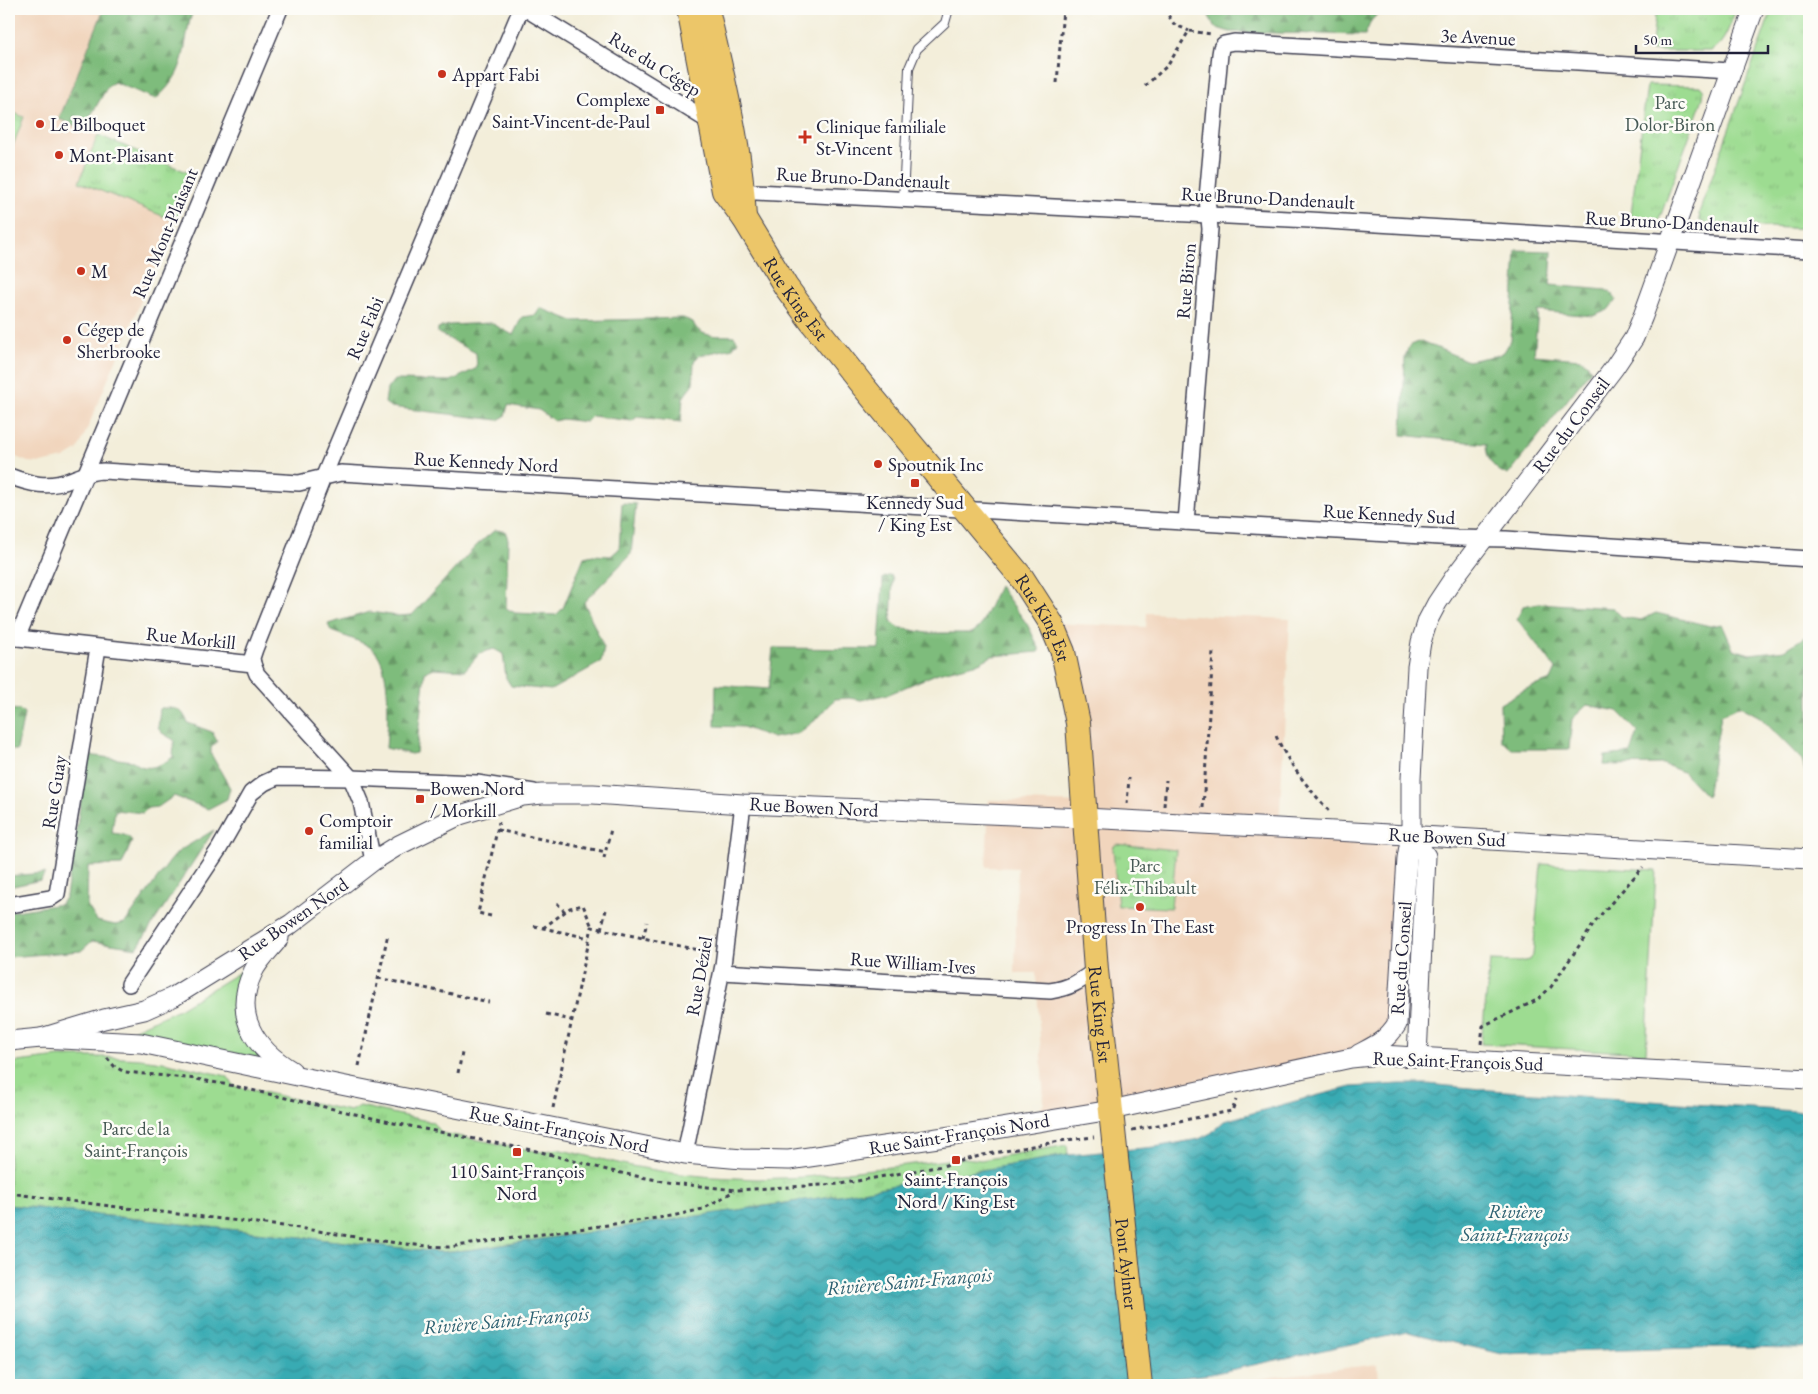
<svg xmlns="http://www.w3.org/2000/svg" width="1818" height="1394" font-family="'EB Garamond',serif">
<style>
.built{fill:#f1d5bd}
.green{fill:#9ddc91;stroke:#607f66}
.forest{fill:url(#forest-firs);stroke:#506f5b}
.park{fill:url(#park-tufts);stroke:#607f66}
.water{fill:url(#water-waves);stroke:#2e6677}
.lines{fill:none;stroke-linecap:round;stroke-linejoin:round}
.service-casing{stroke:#414153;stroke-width:10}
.minor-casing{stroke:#414153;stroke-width:18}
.tertiary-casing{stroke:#414153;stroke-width:21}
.primary-casing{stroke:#414153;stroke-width:26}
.path{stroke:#414153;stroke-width:3;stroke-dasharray:4 4;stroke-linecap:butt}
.service{stroke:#fff;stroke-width:8}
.minor{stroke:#fff;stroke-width:15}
.tertiary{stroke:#fff;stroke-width:19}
.primary{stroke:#ecc669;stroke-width:24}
.poi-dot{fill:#c8321e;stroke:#fdfcf7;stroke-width:2}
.labels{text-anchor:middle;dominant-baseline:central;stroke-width:5;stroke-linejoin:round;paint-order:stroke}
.street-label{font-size:19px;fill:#22223b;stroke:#fdfcf7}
.poi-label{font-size:19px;fill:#22223b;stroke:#fdfcf7;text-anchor:start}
.park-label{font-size:19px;fill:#475a55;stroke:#fdfcf7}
.water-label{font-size:20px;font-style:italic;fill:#2c6071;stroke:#fdfcf7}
</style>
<defs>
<pattern id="forest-firs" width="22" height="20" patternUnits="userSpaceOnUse" patternTransform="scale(1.25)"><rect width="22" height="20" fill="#7ebc7b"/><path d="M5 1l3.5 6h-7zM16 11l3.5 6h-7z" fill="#679866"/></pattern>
<pattern id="park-tufts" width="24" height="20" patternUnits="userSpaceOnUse" patternTransform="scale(1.25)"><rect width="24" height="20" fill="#9ddc91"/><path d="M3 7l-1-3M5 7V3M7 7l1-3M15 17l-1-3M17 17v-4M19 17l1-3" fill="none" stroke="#87bc7e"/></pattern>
<pattern id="water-waves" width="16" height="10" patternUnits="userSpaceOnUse" patternTransform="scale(1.25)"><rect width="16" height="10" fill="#39abb3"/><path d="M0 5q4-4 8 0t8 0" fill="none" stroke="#308b93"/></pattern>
</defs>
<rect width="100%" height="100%" fill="#fdfcf7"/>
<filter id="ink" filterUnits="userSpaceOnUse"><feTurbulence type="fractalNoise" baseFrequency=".02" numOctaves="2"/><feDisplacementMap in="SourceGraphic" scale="10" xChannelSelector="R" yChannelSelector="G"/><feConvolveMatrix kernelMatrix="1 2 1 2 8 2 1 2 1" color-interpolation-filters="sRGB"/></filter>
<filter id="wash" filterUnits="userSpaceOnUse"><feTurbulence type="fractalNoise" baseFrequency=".0096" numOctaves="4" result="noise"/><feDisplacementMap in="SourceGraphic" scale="20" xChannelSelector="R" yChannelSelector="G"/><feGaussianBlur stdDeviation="1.12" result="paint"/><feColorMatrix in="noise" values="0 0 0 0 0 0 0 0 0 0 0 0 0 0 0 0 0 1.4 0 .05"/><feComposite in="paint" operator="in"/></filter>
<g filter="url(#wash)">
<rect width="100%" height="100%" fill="#f3eeda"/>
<g class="built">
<path d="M9 9H104L59 119 194 175 82 441 77 450 64 458 41 463 28 462 9 454Z"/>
<path d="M1147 613 1290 619 1279 828 1411 834 1399 1056 1033 1122 1044 1103 1036 973H1015L1017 868 986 867 989 800 1084 803 1051 623 1146 627Z"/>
<path d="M1378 1364 1379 1385H1207Z"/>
</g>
<g class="green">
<path d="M1541 864 1656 870 1646 1053 1481 1044 1490 961 1520 962 1530 960 1533 955Z"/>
<path d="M243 970C229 1013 236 1025 262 1059L136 1032 133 1030 179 1009Z"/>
</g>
<g class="forest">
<path d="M104 9H194C186 26 187 45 181 63 177 77 167 89 156 99L114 82 108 86 83 129 59 119Z"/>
<path d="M1206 9H1382L1371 21 1365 35 1230 32 1214 27Z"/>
<path d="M1516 250 1552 251 1550 285 1606 290 1613 294 1616 300 1608 310 1593 316 1538 311 1534 355 1580 359 1587 363 1591 370 1508 475C1494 470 1486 459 1486 444L1402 435 1405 357 1409 346 1421 341 1468 361 1498 355 1504 352 1511 340Z"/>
<path d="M540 308 573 321 683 318 693 322C699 339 718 335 734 336L738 341 733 348 700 355 694 361 693 383 683 398 681 422 637 417 632 421 592 416 586 422 562 419 554 421 539 410 508 405 505 416 498 420 391 407 385 403 387 389 394 380 451 381 477 368 476 353 438 333V328L450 325 491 323 513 335 522 317 536 315Z"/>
<path d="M622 503 636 504 631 554 584 602 604 648 601 662 551 690 511 686 506 678 503 654 494 649 480 653 465 670 434 668 425 672 416 753 411 754 386 748C388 725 392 667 374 650 365 642 343 636 331 631L328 624 370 612 397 616 412 615 477 545 495 530 505 531 508 539 506 608 515 613 556 615 563 608 584 557 593 555 611 556 619 549Z"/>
<path d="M891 575 893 580 891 621 897 627 927 633H972L980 627 999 586 1027 624 1039 648V652L992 656 979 663 938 673 889 694 861 700 849 698 835 699 818 718 799 733 773 738 743 727 715 726 716 685 769 689 773 648 879 649 883 578Z"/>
<path d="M1539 603 1613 608 1622 617 1641 620 1656 613 1710 626 1722 624 1733 649 1750 654 1785 650 1809 634V775H1806L1802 760 1760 717 1740 706 1721 715 1707 797 1683 772 1663 764 1604 765 1605 756 1631 753 1638 732 1617 711 1587 705 1572 719 1569 749H1512L1501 740 1500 704 1526 689 1551 680 1556 669 1517 619 1523 606Z"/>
<path d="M160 708C177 708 181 707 188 723L212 732 217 741 211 748V754L230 788 227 799 208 809 174 796 158 807 148 808 143 813 115 810 112 833C119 834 128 834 132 841L122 865 88 866 87 905 97 921 115 925 125 923 170 861 179 851 214 830 137 948 92 941 81 951 9 957V912L61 904 66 896 88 755 133 761C146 773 160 766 173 757L174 740 162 733 158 728Z"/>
<path d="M9 709 20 710 24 714 17 750H9Z"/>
<path d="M45 873 41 880 9 887V876Z"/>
</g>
<g class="park">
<path d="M1656 9H1736C1730 24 1726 43 1711 51H1651Z"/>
<path d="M1772 9H1809V229L1707 224 1700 221 1699 213Z"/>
<path d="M1647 85 1700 86 1704 91 1703 98 1662 212 1658 221 1653 224 1630 222Z"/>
<path d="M9 111 24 117 9 156Z"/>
<path d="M98 135 194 175 175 221 79 182Z"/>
<path d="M1117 844 1176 850 1171 908 1118 906 1113 849 1114 846Z"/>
<path d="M59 1057H105L140 1059 163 1062 227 1076 234 1086 350 1111 360 1106 432 1122 442 1133 541 1152 557 1149 631 1166 672 1173 712 1177 757 1179 806 1177 964 1158 981 1160 1067 1145 1068 1155 839 1195 468 1250 437 1252 9 1205V1063Z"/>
</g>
<path class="water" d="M1400 1084H1428L1491 1090 1809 1112V1348L1722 1347 1502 1354 1408 1332 1211 1374 1114 1385H9V1205L437 1252 468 1250 839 1195 1068 1155 1155 1147 1199 1139 1211 1133 1224 1121 1303 1099 1351 1087Z"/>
</g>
<g filter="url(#ink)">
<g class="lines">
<g class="service-casing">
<path id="service" d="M903 200 909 68 917 49 945 23 949 9"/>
</g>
<g class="minor-casing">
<g id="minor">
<path d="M526 9 712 123"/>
<path d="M735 191 1310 220 1809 250"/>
<path d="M9 476C30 484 48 489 70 480 81 476 91 471 103 471L299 483 341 473 1457 538 1506 539 1809 559"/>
<path d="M1186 522 1210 229 1207 198 1220 54 1221 48 1224 44 1234 42 1731 71"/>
<path d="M9 637 253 664 257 674 351 778 361 802 373 861"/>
<path d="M17 638 280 9"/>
<path d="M253 664 252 658 255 649 323 478 521 9"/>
<path d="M9 905 51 898 57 894 98 648"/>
<path d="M722 972 1050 991C1070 988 1079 982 1096 970"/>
<path d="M129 984 219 849 251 793 264 783 277 777 351 778 477 783 534 792"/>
<path d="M685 1154 723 965 743 804"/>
</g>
</g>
<g class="tertiary-casing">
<g id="tertiary">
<path d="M1411 834 1426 856 1417 1057"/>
<path d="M279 938C271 949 258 960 253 972 232 1015 255 1049 292 1071"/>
<path d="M41 1038 104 1019 144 1010 173 997 291 924 373 861 399 845 460 815 523 796 542 794H593L743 804 1085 818 1372 833 1809 859"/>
<path d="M9 1041 41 1038 141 1043 326 1082 685 1154 742 1159 789 1160 965 1134 1111 1110 1351 1058 1381 1055 1809 1079"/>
<path d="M1359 1054C1376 1045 1386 1041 1397 1024L1407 858 1411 834V779L1417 667 1421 642 1428 620 1437 603 1453 579 1614 368 1634 338 1643 316 1754 9"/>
</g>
</g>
<g class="primary-casing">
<g id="primary">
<path id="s1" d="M689 9 724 191 744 218 786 287 812 322 863 386 1022 578 1051 623 1063 652 1078 723 1096 970 1140 1385"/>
<path d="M707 9C722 77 741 147 744 218"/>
</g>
</g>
<g class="path">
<path d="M1164 9 1174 24 1189 31"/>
<path d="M1057 83 1063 9"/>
<path d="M1145 86 1168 65 1189 31 1212 34"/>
<path d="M1276 736C1289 765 1309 789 1331 813"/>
<path d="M1127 804 1129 778"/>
<path d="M1164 806 1166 780"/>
<path d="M1203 808 1213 651"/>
<path d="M497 830 606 852"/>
<path d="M604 858 611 829"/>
<path d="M557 903 565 912"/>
<path d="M491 916 478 913 499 822"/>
<path d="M534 926 589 938"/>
<path d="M543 928 570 908 583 905 592 927"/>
<path d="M601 929 606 910"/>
<path d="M643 938 647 922"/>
<path d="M378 978 489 1002"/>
<path d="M546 1014 571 1020"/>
<path d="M1481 1044 1483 1026 1537 1000 1551 987 1598 918 1643 867"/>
<path d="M107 1058 115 1067 125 1072 196 1079 234 1086 394 1123 541 1152 611 1171 672 1183 736 1190 840 1184 942 1166 983 1155 1066 1140 1094 1137"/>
<path d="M359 1066 388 934"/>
<path d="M458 1073 462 1053"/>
<path d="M553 1108 592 927 708 952 707 954"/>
<path d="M1132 1130 1232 1111 1236 1100"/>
<path d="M9 1193C103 1206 197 1216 291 1227 342 1234 398 1246 449 1247L672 1216 703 1209 734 1191"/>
<path d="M1666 1385 1672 1383 1693 1385"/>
</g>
<use href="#service" class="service"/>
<use href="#minor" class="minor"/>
<use href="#tertiary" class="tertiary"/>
<use href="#primary" class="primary"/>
</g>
</g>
<g class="poi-dot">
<circle cx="442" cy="74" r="5"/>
<rect x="655" y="105" width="10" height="10" rx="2.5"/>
<circle cx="40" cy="124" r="5"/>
<path d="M802.5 129.5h5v5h5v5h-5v5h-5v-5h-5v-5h5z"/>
<circle cx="59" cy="155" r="5"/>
<circle cx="81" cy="271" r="5"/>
<circle cx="67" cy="340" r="5"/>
<circle cx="878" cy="464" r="5"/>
<rect x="910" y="478" width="10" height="10" rx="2.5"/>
<rect x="415" y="794" width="10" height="10" rx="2.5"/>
<circle cx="309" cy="831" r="5"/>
<circle cx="1140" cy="907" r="5"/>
<rect x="512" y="1147" width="10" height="10" rx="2.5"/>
<rect x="951" y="1155" width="10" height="10" rx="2.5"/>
</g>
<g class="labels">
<g class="street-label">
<text transform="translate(1478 37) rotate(3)">3e Avenue</text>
<text transform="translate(655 64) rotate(32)">Rue du Cégep</text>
<text transform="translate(863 178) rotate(3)">Rue Bruno-Dandenault</text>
<text transform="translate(1268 198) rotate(3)">Rue Bruno-Dandenault</text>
<text transform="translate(1672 222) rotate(3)">Rue Bruno-Dandenault</text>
<text transform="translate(165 233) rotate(-67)">Rue Mont-Plaisant</text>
<text transform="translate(1186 281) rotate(-85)">Rue Biron</text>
<text stroke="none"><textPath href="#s1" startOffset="315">Rue King Est</textPath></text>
<text transform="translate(365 328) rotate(-67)">Rue Fabi</text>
<text transform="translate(1571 425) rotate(-53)">Rue du Conseil</text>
<text transform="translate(486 462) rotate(3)">Rue Kennedy Nord</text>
<text transform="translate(1389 514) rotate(3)">Rue Kennedy Sud</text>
<text stroke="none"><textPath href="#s1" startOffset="720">Rue King Est</textPath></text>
<text transform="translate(191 638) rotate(6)">Rue Morkill</text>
<text transform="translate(54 792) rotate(-81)">Rue Guay</text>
<text transform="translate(814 807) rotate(3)">Rue Bowen Nord</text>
<text transform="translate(1447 837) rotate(3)">Rue Bowen Sud</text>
<text transform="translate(293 919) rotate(-35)">Rue Bowen Nord</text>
<text transform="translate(1401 958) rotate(-86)">Rue du Conseil</text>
<text transform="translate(913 963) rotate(4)">Rue William-Ives</text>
<text transform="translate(699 976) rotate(-80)">Rue Déziel</text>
<text stroke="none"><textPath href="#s1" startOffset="1124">Rue King Est</textPath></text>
<text transform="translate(1458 1061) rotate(2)">Rue Saint-François Sud</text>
<text transform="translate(559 1129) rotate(11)">Rue Saint-François Nord</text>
<text transform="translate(959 1134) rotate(-9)">Rue Saint-François Nord</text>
<text stroke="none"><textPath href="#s1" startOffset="1375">Pont Aylmer</textPath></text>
</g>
<g class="poi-label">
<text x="452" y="74">Appart Fabi</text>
<text x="650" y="99" text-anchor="end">Complexe<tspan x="650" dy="22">Saint-Vincent-de-Paul</tspan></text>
<text x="50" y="124">Le Bilboquet</text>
<text x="816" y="126">Clinique familiale<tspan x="816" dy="22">St-Vincent</tspan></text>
<text x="69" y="155">Mont-Plaisant</text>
<text x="91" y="271">M</text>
<text x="77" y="329">Cégep de<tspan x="77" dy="22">Sherbrooke</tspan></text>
<text x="888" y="464">Spoutnik Inc</text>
<text x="915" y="502" text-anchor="middle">Kennedy Sud<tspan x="915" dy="22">/ King Est</tspan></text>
<text x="430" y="788">Bowen Nord<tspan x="430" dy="22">/ Morkill</tspan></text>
<text x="319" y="820">Comptoir<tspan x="319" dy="22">familial</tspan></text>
<text x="1140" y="926" text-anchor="middle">Progress In The East</text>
<text x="517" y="1171" text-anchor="middle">110 Saint-François<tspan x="517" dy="22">Nord</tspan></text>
<text x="956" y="1179" text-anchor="middle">Saint-François<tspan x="956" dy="22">Nord / King Est</tspan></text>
</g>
<g class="park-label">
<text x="1670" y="102">Parc<tspan x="1670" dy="22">Dolor-Biron</tspan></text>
<text x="1145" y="865">Parc<tspan x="1145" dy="22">Félix-Thibault</tspan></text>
<text x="136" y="1128">Parc de la<tspan x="136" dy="22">Saint-François</tspan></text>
</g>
<g class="water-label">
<text x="1515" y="1211">Rivière<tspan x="1515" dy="23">Saint-François</tspan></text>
<text transform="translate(909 1281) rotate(-5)">Rivière Saint-François</text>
<text transform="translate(506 1320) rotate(-5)">Rivière Saint-François</text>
</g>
</g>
<rect width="1818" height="1394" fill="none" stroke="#fdfcf7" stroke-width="30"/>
<path d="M1636 45v8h132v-8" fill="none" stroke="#22223b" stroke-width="2.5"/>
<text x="1643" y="45" font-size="15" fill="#22223b" stroke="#fdfcf7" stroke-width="4" paint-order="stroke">50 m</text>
</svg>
